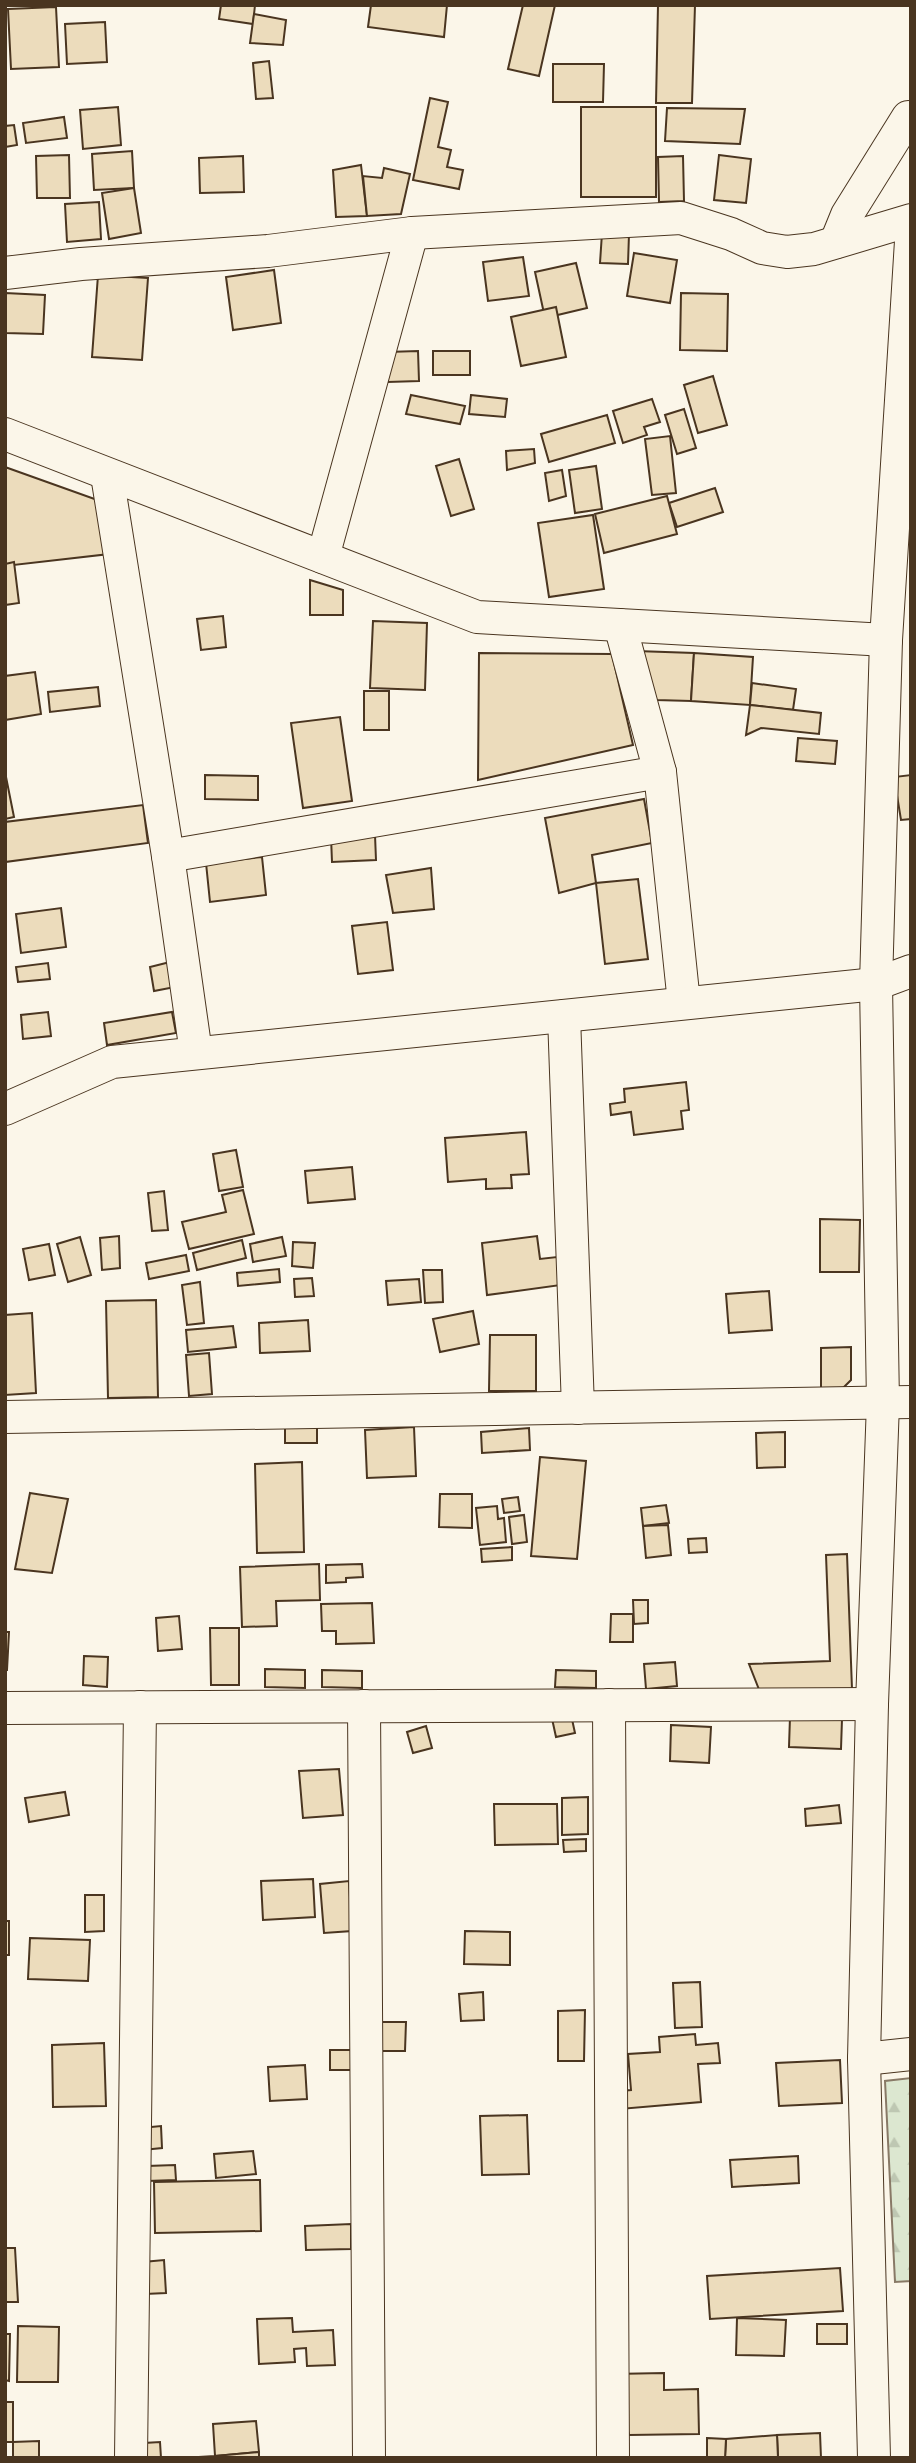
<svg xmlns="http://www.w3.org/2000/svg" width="916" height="2463" font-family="Mulish,sans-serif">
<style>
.forest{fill:url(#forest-firs);stroke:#887966;stroke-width:2}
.building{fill:#ecdcbc;stroke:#4a3520;stroke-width:2}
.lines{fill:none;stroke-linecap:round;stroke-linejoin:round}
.minor-casing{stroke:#4a3520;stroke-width:34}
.minor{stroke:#fbf6e9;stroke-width:32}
</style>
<defs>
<pattern id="forest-firs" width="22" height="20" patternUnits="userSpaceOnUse" patternTransform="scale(1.75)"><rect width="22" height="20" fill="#dce7d0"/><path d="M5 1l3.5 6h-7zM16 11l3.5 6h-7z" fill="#bec7b2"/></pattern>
</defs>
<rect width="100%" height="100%" fill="#fbf6e9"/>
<path class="forest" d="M911 2078V2281L895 2282 885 2081Z"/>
<g class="building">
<path d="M221 5H255L253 24 219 19Z"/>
<path d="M371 5H447L444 37 368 27Z"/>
<path d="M523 5H555L539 76 508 69Z"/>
<path d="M658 5H695L692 103H656Z"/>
<path d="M56 7 59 67 11 69 8 9Z"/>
<path d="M254 14 286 20 283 45 250 43Z"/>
<path d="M105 22 107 62 67 64 65 24Z"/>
<path d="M269 61 273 98 256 99 253 63Z"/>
<path d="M553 64H604L603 102H553Z"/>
<path d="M430 98 448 102 438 147 451 150 447 167 463 170 459 189 413 180Z"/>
<path d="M118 107 121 145 83 149 80 110Z"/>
<rect x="581" y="107" width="75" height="90"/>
<path d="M667 108 745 109 740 144 665 141Z"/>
<path d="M64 117 67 138 26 143 23 123Z"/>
<path d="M14 125 17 145 5 147V126Z"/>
<path d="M132 151 134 188 94 190 92 154Z"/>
<path d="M69 155 70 198H37L36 156Z"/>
<path d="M719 155 751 159 746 203 714 200Z"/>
<path d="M243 156 244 192 200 193 199 158Z"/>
<path d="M683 156 684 201 659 202 658 157Z"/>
<path d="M361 165 367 216 336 217 333 170Z"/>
<path d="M384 168 410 174 401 214 367 216 363 176 382 178Z"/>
<path d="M134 188 141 233 109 239 102 193Z"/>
<path d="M99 202 101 239 67 242 65 204Z"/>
<path d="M602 233 629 234 628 264 600 263Z"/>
<path d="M634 253 677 260 670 303 627 296Z"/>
<path d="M523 257 529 296 488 301 483 262Z"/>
<path d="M576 263 587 308 545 318 535 272Z"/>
<path d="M274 270 281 323 233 330 226 277Z"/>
<path d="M98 275 148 278 142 360 92 357Z"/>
<path d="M5 293 45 295 43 334 5 333Z"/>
<path d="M681 293 728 294 727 351 680 350Z"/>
<path d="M556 307 566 357 521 366 511 317Z"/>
<path d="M418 351 419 381 388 382 387 352Z"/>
<rect x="433" y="351" width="37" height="24"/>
<path d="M713 376 727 425 698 433 684 385Z"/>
<path d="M411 395 465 406 460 424 406 414Z"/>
<path d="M471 395 507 399 505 417 469 414Z"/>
<path d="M652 399 660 422 644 427 647 435 623 443 613 411Z"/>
<path d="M684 409 696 448 677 454 665 415Z"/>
<path d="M607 415 615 443 549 462 541 434Z"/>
<path d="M670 436 676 493 652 495 645 439Z"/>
<path d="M534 449 535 463 507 470 506 451Z"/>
<path d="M459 459 474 509 451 516 436 466Z"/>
<path d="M596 466 602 509 575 513 569 470Z"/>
<path d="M5 467 103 502 109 554 5 566Z"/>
<path d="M562 470 566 496 549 501 545 473Z"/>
<path d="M715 488 723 512 677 527 669 503Z"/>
<path d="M667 496 677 534 604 553 595 514Z"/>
<path d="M593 515 604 589 549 597 538 523Z"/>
<path d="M14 562 19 603 5 605V564Z"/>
<path d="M310 580 343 590V615H310Z"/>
<path d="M223 616 226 647 201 650 197 619Z"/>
<path d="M373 621 427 623 425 690 370 688Z"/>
<path d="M636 651 694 653 691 701 656 700Z"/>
<path d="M479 653 612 654 633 745 478 780Z"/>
<path d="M694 653 753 657 750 705 691 701Z"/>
<path d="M35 672 41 714 5 720V676Z"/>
<path d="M752 683 796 689 793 710 750 705Z"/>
<path d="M98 687 100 706 50 712 48 692Z"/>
<rect x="364" y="691" width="25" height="39"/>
<path d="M750 705 821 713 819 734 761 728 746 735Z"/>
<path d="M340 717 352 801 303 808 291 723Z"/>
<path d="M798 738 837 741 835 764 796 761Z"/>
<path d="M5 772 14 817 5 819Z"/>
<path d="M205 775 258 776V800L205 799Z"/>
<path d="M911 775V819L901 820 894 777Z"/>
<path d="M644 799 652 843 592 855 596 883 559 893 545 818Z"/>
<path d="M143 805 148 843 5 862V822Z"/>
<path d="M375 835 376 860 332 862 331 837Z"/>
<path d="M262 857 266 895 210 902 206 863Z"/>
<path d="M431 868 434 909 393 913 386 875Z"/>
<path d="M638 879 648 959 605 964 596 883Z"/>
<path d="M61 908 66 947 21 953 16 914Z"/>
<path d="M387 922 393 970 358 974 352 926Z"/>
<path d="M170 962 175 987 154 991 150 967Z"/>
<path d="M48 963 50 979 18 982 16 967Z"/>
<path d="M48 1012 51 1036 23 1039 21 1015Z"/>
<path d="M172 1012 176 1033 107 1045 104 1023Z"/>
<path d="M686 1082 689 1110 681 1111 683 1129 634 1135 631 1112 611 1115 610 1104 625 1102 624 1089Z"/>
<path d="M526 1132 529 1174 511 1175 512 1188 486 1189V1179L448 1182 445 1138Z"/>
<path d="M236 1150 243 1187 219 1191 213 1154Z"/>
<path d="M352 1167 355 1199 308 1203 305 1171Z"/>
<path d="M243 1190 254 1234 189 1249 182 1222 226 1212 222 1195Z"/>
<path d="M164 1191 168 1230 152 1231 148 1193Z"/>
<path d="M820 1219 860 1220 859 1272H820Z"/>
<path d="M119 1236 120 1268 102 1270 100 1238Z"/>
<path d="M537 1236 540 1259 557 1257 561 1285 487 1295 482 1243Z"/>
<path d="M80 1237 91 1275 68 1282 57 1244Z"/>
<path d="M282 1237 286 1256 253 1262 250 1244Z"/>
<path d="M242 1240 246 1258 197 1270 193 1253Z"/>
<path d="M293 1242 315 1243 313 1268 292 1266Z"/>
<path d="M49 1244 55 1275 29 1280 23 1249Z"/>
<path d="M186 1255 189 1271 149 1279 146 1263Z"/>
<path d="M279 1269 280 1282 238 1286 237 1273Z"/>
<path d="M423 1270H442L443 1302 425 1303Z"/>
<path d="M312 1278 314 1296 295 1297 294 1279Z"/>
<path d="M419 1279 421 1302 388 1305 386 1281Z"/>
<path d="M200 1282 204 1323 187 1325 182 1285Z"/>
<path d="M769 1291 772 1330 729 1333 726 1294Z"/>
<path d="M156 1300 158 1397 108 1398 106 1301Z"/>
<path d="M473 1311 479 1344 440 1352 433 1319Z"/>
<path d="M32 1313 36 1393 5 1395V1315Z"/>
<path d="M308 1320 310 1351 260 1353 259 1323Z"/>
<path d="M233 1326 236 1347 188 1352 186 1330Z"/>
<path d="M490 1335H536V1391H489Z"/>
<path d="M851 1347V1380L841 1390H821V1348Z"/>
<path d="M209 1353 212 1394 189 1396 186 1355Z"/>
<path d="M317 1426V1443H285V1427Z"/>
<path d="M414 1427 416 1476 367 1478 365 1430Z"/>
<path d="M529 1428 530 1450 482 1453 481 1432Z"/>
<path d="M785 1432V1467L757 1468 756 1433Z"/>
<path d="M540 1457 586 1461 577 1559 531 1556Z"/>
<path d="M302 1462 304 1552 257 1553 255 1464Z"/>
<path d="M30 1493 68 1499 52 1573 15 1569Z"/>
<path d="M440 1494H472V1528L439 1527Z"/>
<path d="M518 1497 520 1511 504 1513 502 1499Z"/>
<path d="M666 1505 669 1523 643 1526 641 1508Z"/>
<path d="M497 1506 498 1519 504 1518 506 1542 480 1545 476 1508Z"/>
<path d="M524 1515 527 1542 512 1544 509 1517Z"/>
<path d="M668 1525 671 1555 646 1558 643 1526Z"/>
<path d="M706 1538 707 1552 689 1553 688 1539Z"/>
<path d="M512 1547V1560L482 1562 481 1549Z"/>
<path d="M847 1554 852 1689 760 1692 749 1664 830 1661 826 1555Z"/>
<path d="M319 1564 320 1600 276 1601 277 1626 242 1627 240 1567Z"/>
<path d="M362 1564 363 1577 346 1578V1582L326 1583V1565Z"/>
<path d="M633 1600H648V1623L634 1624Z"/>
<path d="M372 1603 374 1643 336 1644V1631H322L321 1604Z"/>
<path d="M611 1614H633V1642H610Z"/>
<path d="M179 1616 182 1649 158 1651 156 1618Z"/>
<path d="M210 1628H239V1685H211Z"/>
<path d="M5 1632H9L7 1670H5Z"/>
<path d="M84 1656 108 1657 107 1687 83 1685Z"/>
<path d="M675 1662 677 1686 646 1689 644 1664Z"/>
<path d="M265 1669 305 1670V1688L265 1687Z"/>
<path d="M322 1670 362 1671V1688L322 1687Z"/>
<path d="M556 1670 596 1671V1688L555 1687Z"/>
<path d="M570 1710 575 1733 556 1737 551 1714Z"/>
<path d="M790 1717 842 1719 841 1749 789 1747Z"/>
<path d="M671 1725 711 1727 709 1763 670 1761Z"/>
<path d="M426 1726 432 1748 413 1753 407 1732Z"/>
<path d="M339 1769 343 1815 303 1818 299 1771Z"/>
<path d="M65 1792 69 1815 29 1822 25 1798Z"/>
<path d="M588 1797V1834L562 1835V1798Z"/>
<path d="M494 1804H557L558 1844 495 1845Z"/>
<path d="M839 1805 841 1823 806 1826 805 1809Z"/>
<path d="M586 1839V1851L564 1852 563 1840Z"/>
<path d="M313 1879 315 1917 263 1920 261 1881Z"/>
<path d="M349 1881 352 1931 324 1933 320 1884Z"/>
<path d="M85 1895H104V1931L85 1932Z"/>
<rect x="5" y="1921" width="4" height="34"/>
<path d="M465 1931 510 1932V1965L464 1964Z"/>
<path d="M30 1938 90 1940 88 1981 28 1979Z"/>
<path d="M700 1982 702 2027 675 2028 673 1983Z"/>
<path d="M483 1992 484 2020 461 2021 459 1994Z"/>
<path d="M585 2010 584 2061H558V2011Z"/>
<path d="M380 2022H406L405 2051H380Z"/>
<path d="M695 2034 696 2045 718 2043 720 2063 698 2064 701 2102 620 2109 619 2091 631 2090 628 2054 660 2052 659 2037Z"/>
<path d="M104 2043 106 2106 53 2107 52 2045Z"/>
<rect x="330" y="2050" width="29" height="20"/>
<path d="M840 2060 842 2103 779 2106 776 2063Z"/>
<path d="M305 2065 307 2099 270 2101 268 2067Z"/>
<path d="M527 2115 529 2174 482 2175 480 2116Z"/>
<path d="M161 2126 162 2148 143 2150 141 2128Z"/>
<path d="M253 2151 256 2174 216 2178 214 2154Z"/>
<path d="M798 2156 799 2183 732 2187 730 2160Z"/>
<path d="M175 2165 176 2180 147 2181V2166Z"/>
<path d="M260 2180 261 2231 155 2233 154 2182Z"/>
<path d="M351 2224V2249L306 2250 305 2226Z"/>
<path d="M5 2248H15L18 2302H5Z"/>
<path d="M164 2260 166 2293 145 2294 143 2262Z"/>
<path d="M840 2268 843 2311 710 2319 707 2276Z"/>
<path d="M292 2318 293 2332 333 2330 335 2365 307 2366 306 2348 294 2349 295 2362 259 2364 257 2319Z"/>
<path d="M737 2318 786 2320 784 2356 736 2355Z"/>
<rect x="817" y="2324" width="30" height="20"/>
<path d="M18 2326 59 2327 58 2382H17Z"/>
<path d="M5 2334H10L9 2381 5 2380Z"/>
<path d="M664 2373V2390L698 2389 699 2434 629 2435 613 2374Z"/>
<rect x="5" y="2402" width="8" height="40"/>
<path d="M256 2421 259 2452 215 2456 213 2424Z"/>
<path d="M820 2433 821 2458H778L777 2435Z"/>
<path d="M777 2435 778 2458H725L726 2439Z"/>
<path d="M707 2438 726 2439 725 2458H707Z"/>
<path d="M39 2441V2458H13V2442Z"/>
<path d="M160 2442 161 2458H145L144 2443Z"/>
<path d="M259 2452V2458H182L215 2456Z"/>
</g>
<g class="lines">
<g class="minor-casing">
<g id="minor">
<path d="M836 242 847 215 908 117"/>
<path d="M5 273 81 264 268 251 412 233 681 218 731 234 762 248 787 252 814 249 911 220"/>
<path d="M5 434 477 617 886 640"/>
<path d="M107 475 168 856 196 1053"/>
<path d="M323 557 412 233"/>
<path d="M620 625 660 772 684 1003"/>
<path d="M168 856 660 772"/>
<path d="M564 1016 578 1408"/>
<path d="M5 1109 112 1062 876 984 911 971"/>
<path d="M5 1417 911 1402"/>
<path d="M609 1705 613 2458"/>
<path d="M364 1706 369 2458"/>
<path d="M5 1708 872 1704"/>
<path d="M864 2059 911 2054"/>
<path d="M131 2458 140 1707"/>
<path d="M874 2458 864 2059 872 1704 883 1403 876 984 886 640 911 241"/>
</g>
</g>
<use href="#minor" class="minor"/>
</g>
<rect width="916" height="2463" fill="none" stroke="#4a3520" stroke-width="14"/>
</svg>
